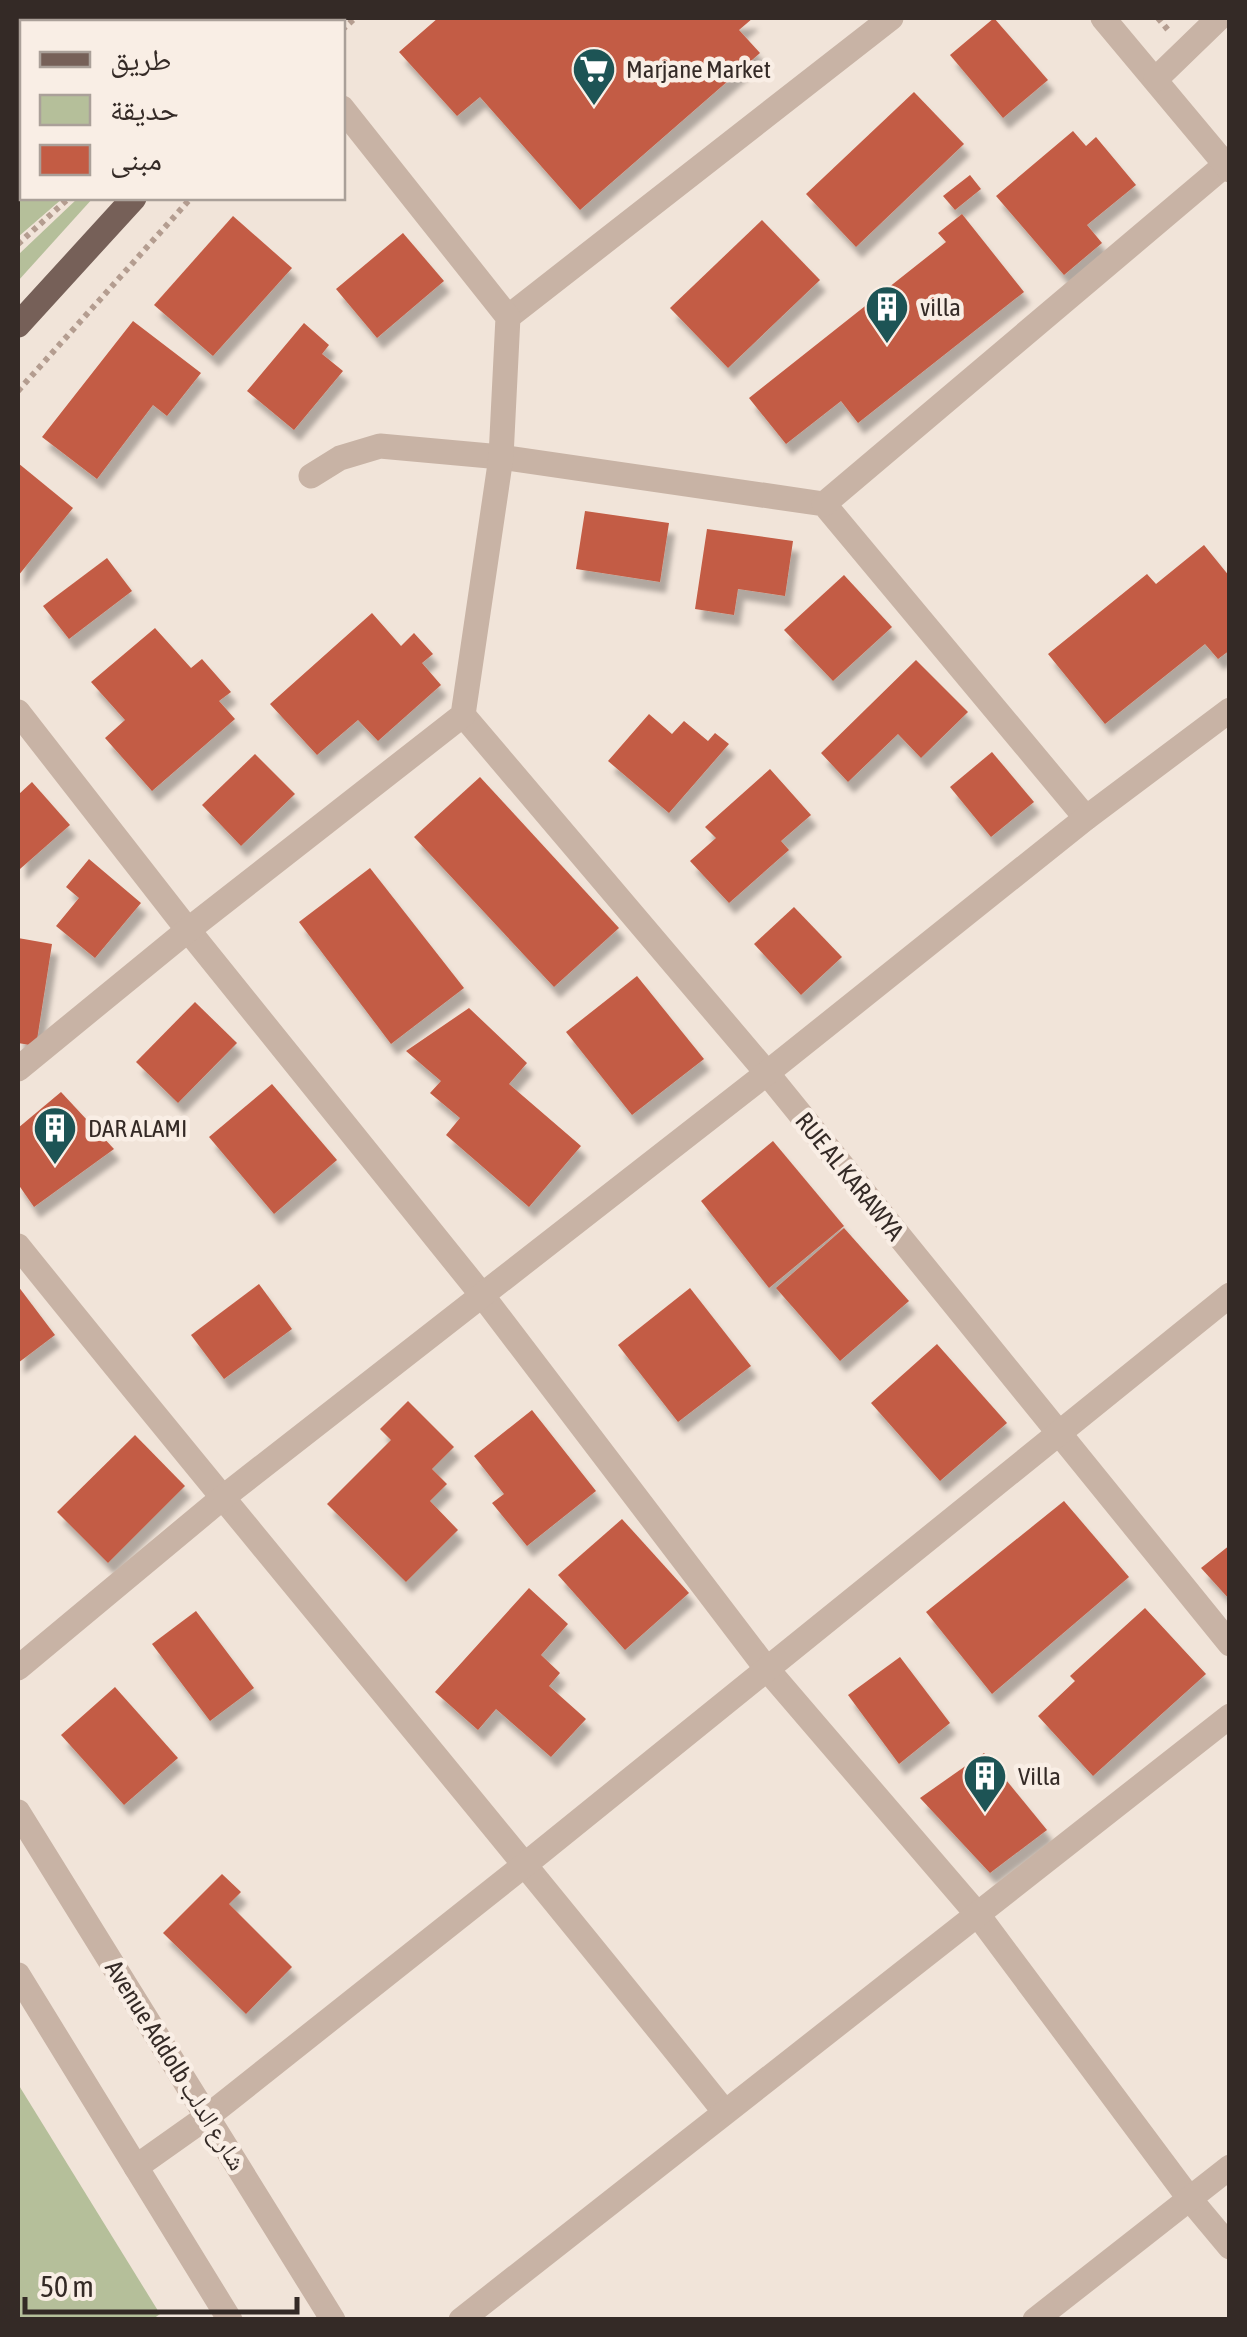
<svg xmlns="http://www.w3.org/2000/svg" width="1247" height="2337" font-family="'Asap Condensed','Noto Naskh Arabic',sans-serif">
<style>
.green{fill:#b5bf9a}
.building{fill:#c35c44;filter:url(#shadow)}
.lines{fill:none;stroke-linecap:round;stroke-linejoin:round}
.path{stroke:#b49d90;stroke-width:6;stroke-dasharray:5 5;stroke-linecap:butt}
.minor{stroke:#c8b3a5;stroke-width:25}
.tertiary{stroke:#c8b3a5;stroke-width:25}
.primary{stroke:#766058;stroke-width:25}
.labels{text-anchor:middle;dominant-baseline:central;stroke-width:9;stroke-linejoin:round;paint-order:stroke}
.poi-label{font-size:25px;fill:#342a26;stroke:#f9eee5;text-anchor:start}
.street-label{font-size:25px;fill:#342a26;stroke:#f9eee5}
</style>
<defs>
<filter id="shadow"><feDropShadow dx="6" dy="11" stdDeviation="2.5" flood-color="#0004"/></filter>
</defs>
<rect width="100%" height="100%" fill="#f1e4d9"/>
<g class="green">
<path d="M22 170V198H63L18 237V175Z"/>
<path d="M78 198H93L18 281V255Z"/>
<path d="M18 2084 160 2314 153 2319H18Z"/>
</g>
<g class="building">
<path d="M438 18H753L739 30 760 53 580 210 480 97 457 116 399 52Z"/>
<path d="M994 18 1048 80 1003 118 950 55Z"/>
<path d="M914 92 964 144 856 247 806 194Z"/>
<path d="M1073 131 1086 146 1096 137 1136 185 1087 225 1102 243 1064 275 996 196Z"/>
<path d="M970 175 981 189 955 210 943 196Z"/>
<path d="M962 214 1024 292 858 423 841 401 786 444 749 398 946 242 938 233Z"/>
<path d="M233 216 292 268 213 356 154 305Z"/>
<path d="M762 220 820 280 728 368 670 308Z"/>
<path d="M403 233 444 281 377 338 336 289Z"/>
<path d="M133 321 201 373 167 416 153 405 97 479 42 437Z"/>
<path d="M304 323 329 345 322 354 343 371 294 430 247 391Z"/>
<path d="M18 463 73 508 18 576Z"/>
<path d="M585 511 669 523 660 582 576 569Z"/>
<path d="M707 529 793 541 785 596 738 589 734 615 695 609Z"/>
<path d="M1204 545 1230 577V650L1218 659 1205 644 1105 724 1048 654 1147 574 1156 584Z"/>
<path d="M107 558 132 591 69 639 43 606Z"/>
<path d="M844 575 892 627 833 681 784 630Z"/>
<path d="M372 613 401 646 414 633 433 654 422 663 441 685 378 741 358 720 317 755 270 704Z"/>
<path d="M155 628 191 668 202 659 231 692 219 701 235 719 152 791 105 738 125 720 91 682Z"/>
<path d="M916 660 968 712 921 758 898 734 848 782 821 753Z"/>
<path d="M649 714 672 734 684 721 708 741 715 733 729 744 669 813 608 761Z"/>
<path d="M992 752 1034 802 991 837 950 787Z"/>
<path d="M255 754 295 794 241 846 202 805Z"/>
<path d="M770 769 811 815 781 841 789 850 729 903 690 861 716 838 705 827Z"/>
<path d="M480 777 619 928 554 987 414 837Z"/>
<path d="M32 782 70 825 20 869 18 795Z"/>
<path d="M89 859 141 903 95 958 56 926 79 898 66 887Z"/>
<path d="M370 868 464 988 391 1044 299 922Z"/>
<path d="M794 907 842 957 801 995 754 944Z"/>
<path d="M18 938 52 944 36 1046 18 1043Z"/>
<path d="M637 976 704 1059 632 1115 566 1032Z"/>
<path d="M195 1002 237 1043 178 1103 136 1062Z"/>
<path d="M469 1008 527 1063 509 1084 581 1146 529 1207 446 1135 460 1118 430 1093 441 1081 406 1051Z"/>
<path d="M272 1084 337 1160 274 1214 209 1137Z"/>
<path d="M61 1092 114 1149 34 1207 18 1184V1128Z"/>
<path d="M773 1141 844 1226 769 1288 701 1201Z"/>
<path d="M844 1228 909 1301 840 1361 776 1288Z"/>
<path d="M259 1284 292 1329 224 1379 191 1335Z"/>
<path d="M18 1286 55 1335 18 1363Z"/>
<path d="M690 1288 751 1366 678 1422 618 1345Z"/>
<path d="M937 1344 1007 1423 940 1481 871 1403Z"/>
<path d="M408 1401 454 1447 432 1469 447 1484 430 1501 458 1530 406 1582 327 1504 391 1440 380 1429Z"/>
<path d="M532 1410 596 1491 527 1546 492 1503 504 1494 474 1456Z"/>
<path d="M135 1435 185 1486 108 1563 57 1512Z"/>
<path d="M1064 1501 1129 1577 992 1694 926 1612Z"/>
<path d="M622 1519 689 1593 625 1650 558 1575Z"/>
<path d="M1230 1545V1600L1201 1568Z"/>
<path d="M529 1588 568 1624 541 1655 560 1673 549 1686 586 1719 551 1757 496 1709 478 1730 435 1692Z"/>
<path d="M1145 1608 1206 1674 1093 1776 1038 1716 1075 1681 1070 1676Z"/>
<path d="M196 1611 254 1688 210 1721 152 1644Z"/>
<path d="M900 1657 950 1723 899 1764 848 1695Z"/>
<path d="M115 1687 178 1758 124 1805 61 1735Z"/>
<path d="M984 1753 1047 1830 990 1873 920 1798Z"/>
<path d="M222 1874 241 1892 229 1904 292 1967 246 2014 163 1933Z"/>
</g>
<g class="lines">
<g class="path">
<path d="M1158 18 1168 30"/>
<path d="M60 22 64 18"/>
<path d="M210 22 215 18"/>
<path d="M342 30 355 18"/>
<path d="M18 70 22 64"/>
<path d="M18 244 69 198"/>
<path d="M18 391 191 198"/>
</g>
<g class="minor">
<path d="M508 317 891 18"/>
<path d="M311 476 340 458 380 446 501 457 824 504 1086 818"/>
<path d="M824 504 1225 165"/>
<path d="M18 712 188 930 482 1295 766 1668 978 1915 1189 2198 1230 2247"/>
<path d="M463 715 767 1073 1230 1644"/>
<path d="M18 1069 188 930 463 715 501 457 508 317 342 108"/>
<path d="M18 1246C251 1536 492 1820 724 2111"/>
<path d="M18 1668 221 1499 767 1073 1086 818 1230 710"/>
<path d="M136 2167 208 2116 527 1863 1230 1295"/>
<path d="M461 2320 1230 1716"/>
<path d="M1035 2320 1230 2167"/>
</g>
<g class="tertiary">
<path d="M1103 18 1230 170"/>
<path d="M1156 79 1219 18"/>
<path d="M18 1812 333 2320"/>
<path d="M18 1975 230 2320"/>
</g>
<g class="primary">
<path d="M119 22 123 18"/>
<path d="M293 22 297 18"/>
<path d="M18 134 22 129"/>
<path d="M18 325 134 198"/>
</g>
</g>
<defs>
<g id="supermarket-pin" transform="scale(2.25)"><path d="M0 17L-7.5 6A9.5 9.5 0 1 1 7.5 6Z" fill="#1d5455" stroke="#f9eee5"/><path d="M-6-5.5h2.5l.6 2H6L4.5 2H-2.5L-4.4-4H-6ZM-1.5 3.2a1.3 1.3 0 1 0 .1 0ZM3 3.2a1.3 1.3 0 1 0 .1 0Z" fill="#fff"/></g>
<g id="building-pin" transform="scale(2.25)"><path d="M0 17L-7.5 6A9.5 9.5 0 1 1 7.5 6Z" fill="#1d5455" stroke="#f9eee5"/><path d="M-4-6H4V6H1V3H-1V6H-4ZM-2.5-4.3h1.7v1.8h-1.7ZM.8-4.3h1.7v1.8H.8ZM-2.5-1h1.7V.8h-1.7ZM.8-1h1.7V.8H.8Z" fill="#fff"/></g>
</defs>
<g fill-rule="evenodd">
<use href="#supermarket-pin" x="594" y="69"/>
<use href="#building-pin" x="887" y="307"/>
<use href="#building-pin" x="55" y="1128"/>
<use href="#building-pin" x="985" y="1776"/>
</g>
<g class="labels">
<g class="poi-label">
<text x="626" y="69">Marjane Market</text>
<text x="920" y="307">villa</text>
<text x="88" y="1128">DAR ALAMI</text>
<text x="1018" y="1776">Villa</text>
</g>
<g class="street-label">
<text transform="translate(850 1176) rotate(51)">RUE AL KARAWYA</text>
<text transform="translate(176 2065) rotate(58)">Avenue Addolb شارع الدلب</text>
</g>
</g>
<rect width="1247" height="2337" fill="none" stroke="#342a26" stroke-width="40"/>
<rect x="20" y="20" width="325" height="180" fill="#f9eee5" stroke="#aaa099" stroke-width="2.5"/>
<rect x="40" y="52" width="50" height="15" fill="#766058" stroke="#aaa099" stroke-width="2.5"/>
<text x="110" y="70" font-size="30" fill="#342a26">طريق</text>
<rect x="40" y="95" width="50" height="30" fill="#b5bf9a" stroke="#aaa099" stroke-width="2.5"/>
<text x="110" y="120" font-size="30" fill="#342a26">حديقة</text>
<rect x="40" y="145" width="50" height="30" fill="#c35c44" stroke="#aaa099" stroke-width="2.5"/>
<text x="110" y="170" font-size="30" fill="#342a26">مبنى</text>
<path d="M25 2297v15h272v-15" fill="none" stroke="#342a26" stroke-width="5"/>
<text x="40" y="2297" font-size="30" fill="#342a26" stroke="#f9eee5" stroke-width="8" paint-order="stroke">50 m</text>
</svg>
